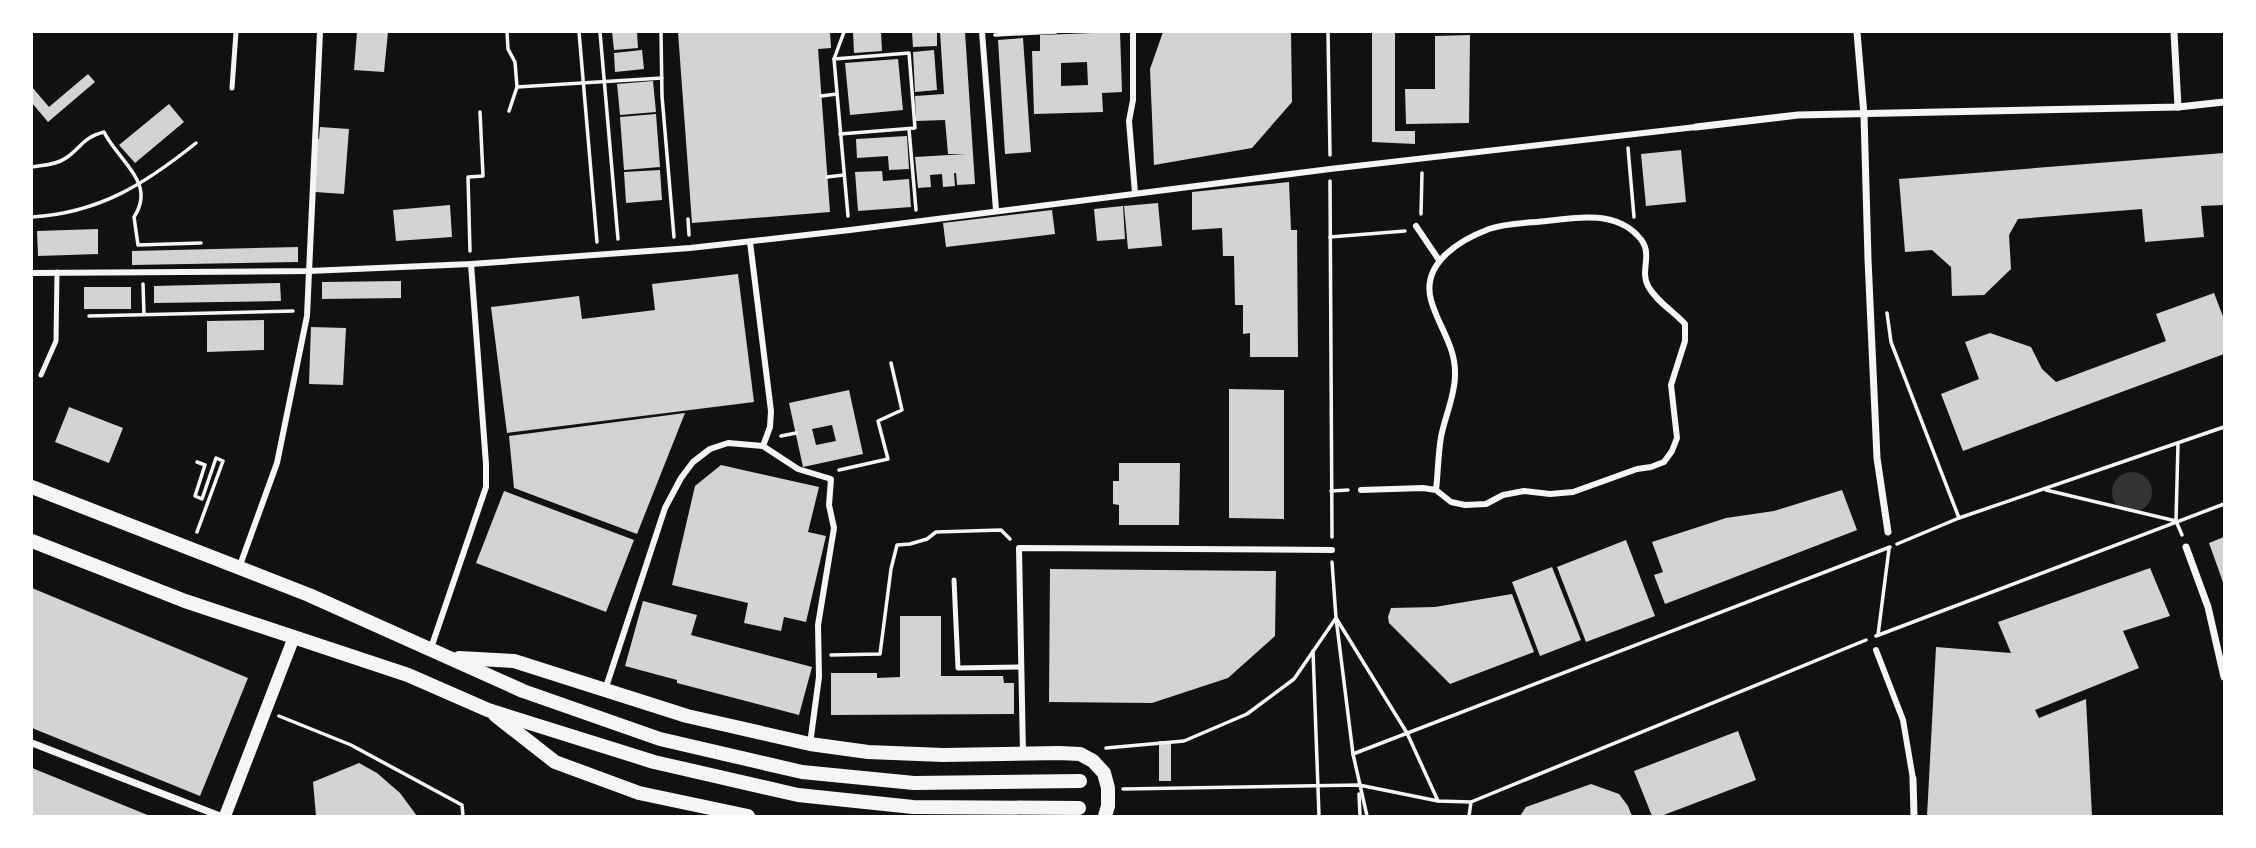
<svg xmlns="http://www.w3.org/2000/svg" width="2256" height="848" font-family="'Golos Text',sans-serif">
<style>
.water{fill:#333}
.building{fill:#d3d3d3;fill-rule:evenodd}
.lines{fill:none;stroke-linecap:round;stroke-linejoin:round}
.path{stroke:#f5f5f5;stroke-width:3.5}
.service{stroke:#f5f5f5;stroke-width:5}
.pedestrian{stroke:#f5f5f5;stroke-width:6}
.minor{stroke:#f5f5f5;stroke-width:7}
.tertiary{stroke:#f5f5f5;stroke-width:12}
.secondary{stroke:#f5f5f5;stroke-width:14}
</style>
<rect width="100%" height="100%" fill="#111"/>
<circle class="water" cx="2132" cy="492" r="20"/>
<g class="building">
<path d="M357 32H388L384 72 354 70Z"/>
<path d="M612 32H637L638 48 614 50Z"/>
<path d="M678 32H830L831 48 818 49 830 212 692 223Z"/>
<path d="M853 32H881L882 51 854 53Z"/>
<path d="M912 32H937V46L913 47Z"/>
<path d="M940 32H965L975 184 957 185 956 173H954L955 186 943 187 942 174 930 175 931 187 918 188 915 157 966 154H948L945 120 916 121 915 96 944 94Z"/>
<path d="M1120 32 1122 92 1102 93 1103 112 1034 114 1032 51H1040V35ZM1087 62 1088 85 1061 86V63Z"/>
<path d="M1163 32H1291L1292 102 1252 148 1154 165 1150 69Z"/>
<path d="M1372 32H1395V131H1415V144L1372 142Z"/>
<path d="M1470 35 1469 123 1406 124 1405 89H1435V36Z"/>
<path d="M1023 38 1031 152 1005 154 998 40Z"/>
<path d="M642 50 644 69 615 72 614 53Z"/>
<path d="M934 50 937 90 915 92 913 52Z"/>
<path d="M898 59 903 110 850 115 845 63Z"/>
<path d="M88 74 95 82 48 122 32 103V87L49 107Z"/>
<path d="M653 81 656 112 620 115 617 84Z"/>
<path d="M169 104 184 122 135 163 119 145Z"/>
<path d="M656 114 660 167 624 170 620 117Z"/>
<path d="M320 127 349 129 344 194 315 192 316 179H314L317 139H319Z"/>
<path d="M907 136 909 169 889 170 888 156 857 158 856 139Z"/>
<path d="M1681 150 1686 202 1646 206 1641 154Z"/>
<path d="M2224 153V205L2201 206 2204 237 2145 242 2142 209 2018 219 2009 235 2011 269 1984 295 1952 296 1951 267 1932 250 1905 252 1899 179Z"/>
<path d="M660 170 662 200 626 203 624 172Z"/>
<path d="M882 171 883 181 909 179 911 207 858 211 855 172Z"/>
<path d="M1289 182 1291 230H1297L1298 357H1250V333L1243 334V305H1235L1234 256H1223L1222 228 1192 230V192Z"/>
<path d="M1158 203 1162 246 1128 249 1124 206Z"/>
<path d="M450 205 452 237 396 241 393 210Z"/>
<path d="M1123 206 1125 239 1097 241 1094 209Z"/>
<path d="M1052 210 1055 234 946 247 943 223Z"/>
<path d="M98 229V254L38 256 37 231Z"/>
<path d="M298 247V262L132 265V251Z"/>
<path d="M738 274 754 402 507 433 491 307 579 296 582 319 655 310 652 284Z"/>
<path d="M401 281V298L322 299V282Z"/>
<path d="M280 283 281 301 154 303V286Z"/>
<rect x="84" y="287" width="47" height="22"/>
<path d="M2214 293 2224 319V354L1963 451 1941 394 1979 379 1965 342 1990 333 2031 347 2042 369 2056 382 2166 341 2156 314Z"/>
<path d="M264 320V350L207 352V321Z"/>
<path d="M311 327 346 328 343 385 309 384Z"/>
<path d="M1229 389 1284 390V519L1229 518Z"/>
<path d="M849 390 863 454 803 467 789 403ZM832 425 836 441 816 445 812 429Z"/>
<path d="M69 407 123 428 109 463 55 442Z"/>
<path d="M685 413 637 534 514 488 509 436Z"/>
<path d="M1119 463H1180L1179 525H1119V505L1113 504V481H1119Z"/>
<path d="M721 465 819 487 808 532 826 536 806 622 784 617 781 631 744 623 748 603 672 585 695 486Z"/>
<path d="M1842 490 1857 530 1665 604 1654 575 1663 572 1652 542 1726 518 1774 511Z"/>
<path d="M504 491 634 540 606 612 476 563Z"/>
<path d="M2224 537V585L2209 543Z"/>
<path d="M1626 540 1655 616 1586 642 1557 567Z"/>
<path d="M1552 567 1581 640 1540 656 1512 582Z"/>
<path d="M2150 568 2170 616 2123 631 2139 668 2035 710 2039 718 2086 699 2092 816H1927L1936 647 2011 653 1998 622Z"/>
<path d="M1050 569 1276 571 1275 636 1228 678 1152 703 1049 702Z"/>
<path d="M32 588 248 678 200 796 32 728Z"/>
<path d="M1512 594 1534 652 1450 684 1389 623 1388 617 1391 608 1435 607Z"/>
<path d="M643 601 697 615 691 635 812 667 799 715 677 683V680L625 666Z"/>
<path d="M900 616H941V676H1003L1004 683H1014V714L831 715V673H877V678L900 677Z"/>
<path d="M1738 731 1756 780 1661 816H1652L1634 771Z"/>
<rect x="1159" y="741" width="12" height="40"/>
<path d="M359 763 377 773 400 793 417 816H316L313 782Z"/>
<path d="M32 768 150 816H32Z"/>
<path d="M1591 784 1619 794 1628 806 1632 816H1520L1526 807Z"/>
</g>
<g class="lines">
<g class="path">
<path d="M507 32 508 49 515 62 517 87 509 111"/>
<path d="M579 32 597 242"/>
<path d="M600 32 618 239"/>
<path d="M661 32 662 96 674 237"/>
<path d="M844 32 834 59 848 216"/>
<path d="M1328 32 1330 155"/>
<path d="M995 35 1056 32"/>
<path d="M834 59 909 53 915 128 840 134"/>
<path d="M517 87 662 78"/>
<path d="M821 96 837 94"/>
<path d="M909 129 916 210"/>
<path d="M1628 148 1634 217"/>
<path d="M32 167C43 165 56 165 66 158 82 147 82 138 104 132 118 161 157 182 134 217L138 245 201 243"/>
<path d="M827 177 844 175"/>
<path d="M1330 181 1332 537"/>
<path d="M1421 214 1422 173"/>
<path d="M32 217C99 213 145 184 196 143"/>
<path d="M688 219 689 235"/>
<path d="M1330 237 1405 231"/>
<path d="M470 251 468 177 483 176 480 112"/>
<path d="M143 284 144 314"/>
<path d="M1887 313 1891 342 1959 518"/>
<path d="M89 316 293 311"/>
<path d="M781 436 796 433"/>
<path d="M197 462 205 465 195 496 202 499 216 458 223 461 197 532"/>
<path d="M839 470 888 459 878 421 902 410 891 363"/>
<path d="M2046 490 2176 521 2178 443"/>
<path d="M1331 491 1348 490"/>
<path d="M2176 521 2182 535"/>
<path d="M1897 544 1959 518 2224 427"/>
<path d="M1332 562 1336 618 1353 754 1367 816"/>
<path d="M1878 635 1889 549"/>
<path d="M1876 636 2224 504"/>
<path d="M1313 651 1319 816"/>
<path d="M831 655 880 654 891 569 897 545 910 544 927 539 936 532 1001 530 1010 539"/>
<path d="M279 716 351 745 462 805 463 816"/>
<path d="M1106 748 1184 741 1247 714 1294 679 1336 618 1407 733 1438 801"/>
<path d="M1353 754 1890 547"/>
<path d="M1123 789 1359 785 1438 801 1471 802 1866 640"/>
<path d="M1359 794 1360 816"/>
<path d="M1469 816 1471 802"/>
</g>
<g class="service">
<path d="M232 88 236 32"/>
<path d="M41 375 56 341 57 272"/>
<path d="M954 580 958 668 1021 667"/>
</g>
<g class="pedestrian">
<path d="M982 32 996 210"/>
<path d="M1133 32V100L1129 121 1135 193"/>
<path d="M1416 226 1439 260"/>
<path d="M750 242 771 411 770 427 763 446"/>
<path d="M32 273 309 271 471 264 690 248 850 230 1330 169 1696 127"/>
<path d="M1361 490 1423 488 1436 490 1451 502 1465 505 1486 504 1503 495 1524 491 1550 494 1573 492 1637 469 1651 467 1664 462 1672 451 1677 438 1671 385 1685 341V324C1673 311 1656 301 1648 286 1639 269 1655 253 1638 236 1615 211 1578 217 1547 221 1529 223 1507 223 1489 229 1460 240 1421 263 1431 300 1438 326 1456 346 1455 375 1455 396 1445 416 1441 437 1438 455 1438 473 1436 490"/>
<path d="M239 568 277 463 307 316 320 32"/>
<path d="M431 648 486 487V464L471 264"/>
<path d="M1876 650 1903 720 1913 779"/>
<path d="M605 690 665 508 681 478 693 462 710 449 728 443 763 446 798 469 831 479 829 505 834 528 818 625 819 677 810 744"/>
<path d="M1023 754 1019 548 1332 550"/>
</g>
<g class="minor">
<path d="M1857 32 1864 115 1868 259 1877 458 1888 532"/>
<path d="M2174 32 2178 107"/>
<path d="M1696 127 1798 115 2178 107 2224 102"/>
<path d="M2186 547 2208 607 2224 677"/>
<path d="M32 743 220 816"/>
<path d="M1913 779 1914 816"/>
</g>
<path class="tertiary" d="M225 816 294 637"/>
<g class="secondary">
<path d="M32 487 309 595 523 691 660 739 802 772 914 783 1080 781"/>
<path d="M32 541 185 601 408 675 488 710 654 762 798 795 913 807 1079 808"/>
<path d="M459 658 514 661 687 716 810 744 868 752 943 755 1059 753 1080 754 1093 761 1104 773 1108 788V806L1105 816"/>
<path d="M495 715 555 762 639 793 748 816"/>
</g>
</g>
<rect width="2256" height="848" fill="none" stroke="#ffffff" stroke-width="66"/>
</svg>
